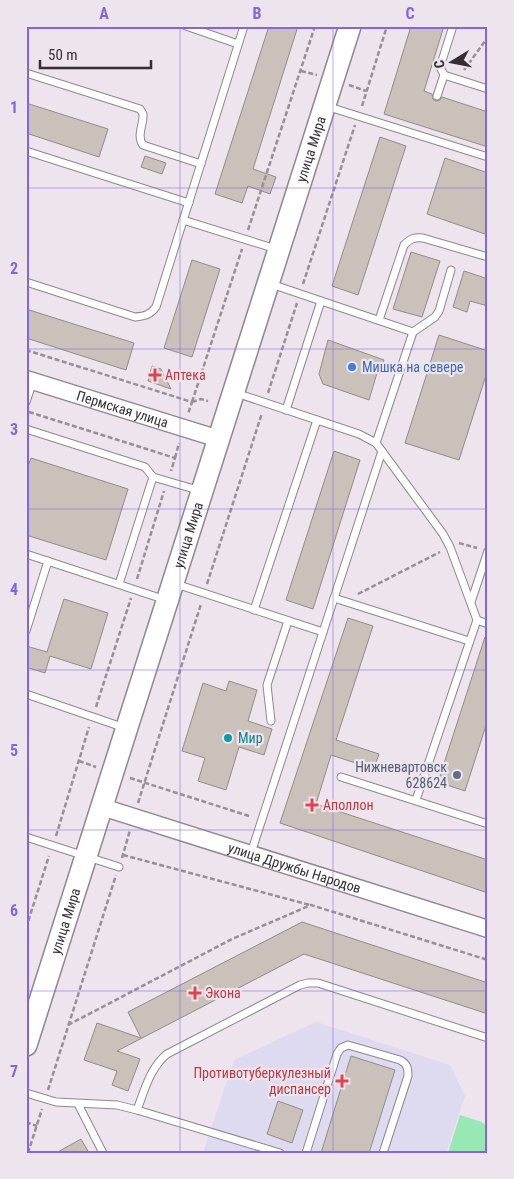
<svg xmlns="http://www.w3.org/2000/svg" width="514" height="1179" font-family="'Roboto Condensed',sans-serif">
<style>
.medical{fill:#dedaf0}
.green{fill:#97e8b3}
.building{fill:#cac1ba;stroke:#948c85}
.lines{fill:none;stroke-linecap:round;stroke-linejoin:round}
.service-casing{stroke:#8f878f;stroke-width:9}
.tertiary-casing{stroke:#8f878f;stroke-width:19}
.primary-casing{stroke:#8f878f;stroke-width:24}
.path{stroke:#979096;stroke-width:2.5;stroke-dasharray:5 2.5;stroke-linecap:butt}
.service{stroke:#fff;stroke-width:7}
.tertiary{stroke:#fff;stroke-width:16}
.primary{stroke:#fff;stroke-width:21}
.grid{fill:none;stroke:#8066e2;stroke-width:1;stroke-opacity:0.55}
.shop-dot{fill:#3f7fe0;stroke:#ede4ed;stroke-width:2}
.health-dot{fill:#e0444e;stroke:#ede4ed;stroke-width:2}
.culture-dot{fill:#0f9aa8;stroke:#ede4ed;stroke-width:2}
.service-dot{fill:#5c6f8a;stroke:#ede4ed;stroke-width:2}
.labels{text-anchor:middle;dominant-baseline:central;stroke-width:4.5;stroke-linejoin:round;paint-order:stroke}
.street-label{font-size:14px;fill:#332f32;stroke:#ede4ed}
.shop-label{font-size:14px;fill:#366cbe;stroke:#ede4ed;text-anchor:start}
.health-label{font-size:14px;fill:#be3a42;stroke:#ede4ed;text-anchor:start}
.culture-label{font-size:14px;fill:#0d838f;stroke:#ede4ed;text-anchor:start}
.service-label{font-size:14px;fill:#4e5e75;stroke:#ede4ed;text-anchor:end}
.neatline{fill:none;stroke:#8066e2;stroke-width:2}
.grid-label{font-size:16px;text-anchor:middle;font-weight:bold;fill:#8066e2}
</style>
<rect width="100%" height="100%" fill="#ede4ed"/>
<path class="medical" d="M316 1022 450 1065 465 1096 446 1153H203L234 1060Z"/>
<path class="green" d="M460 1115C491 1125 488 1120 488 1153H448Z"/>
<g class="building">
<path d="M269 26H298L253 169 276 177 270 194 248 186 242 203 215 194Z"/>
<path d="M411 26H444L424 91 432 94 433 99 436 101 440 100 442 97 488 112V147L384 114Z"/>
<path d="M26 103 108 129 99 157 26 133Z"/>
<path d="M380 137 406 146 358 295 332 286Z"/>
<path d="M145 156 166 163 162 174 141 167Z"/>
<path d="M445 158 488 173V235L427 214Z"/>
<path d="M411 252 440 261 422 317 393 309Z"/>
<path d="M192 260 220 269 192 357 164 348Z"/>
<path d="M464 271 488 279V306L470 301 467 312 453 307Z"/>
<path d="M26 309 134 343 126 370 26 338Z"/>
<path d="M439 335 488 351V369L459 460 405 443Z"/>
<path d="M328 340 384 360 380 374 377 373 369 400 323 384 319 374Z"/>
<path d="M152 366 161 369 171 389 148 381Z"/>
<path d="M334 451 360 460 313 609 286 600Z"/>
<path d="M31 458 128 489 106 560 26 535V472Z"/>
<path d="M64 599 108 613 91 669 50 656 45 673 26 667V646L47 652Z"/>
<path d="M348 618 373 626 336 740 379 754 374 769 331 755 316 804 488 860V893L280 823Z"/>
<path d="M485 637H488V719L465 791 438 782Z"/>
<path d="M229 681 257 690 248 721 272 729 264 755 239 747 226 790 198 781 205 758 182 751 203 683 226 691Z"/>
<path d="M302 922 488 983V1014L304 954 117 1051 140 1059 128 1091 112 1085 117 1071 84 1060 97 1023 141 1038 128 1012Z"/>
<path d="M351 1056 395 1070 369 1153H321Z"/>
<path d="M278 1101 303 1110 292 1143 267 1134Z"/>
<path d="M81 1139 89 1153H56Z"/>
</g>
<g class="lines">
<g class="service-casing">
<g id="service">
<path d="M186 26 238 44"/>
<path d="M26 73 140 109 143 114C144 124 136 136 143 145L201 164"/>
<path d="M444 75 488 89"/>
<path d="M437 96 444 75 440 67 453 26"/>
<path d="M326 106 488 157"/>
<path d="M26 151 189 203"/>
<path d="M183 220 276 249"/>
<path d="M26 282 135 317C145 316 150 315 156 307L244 26"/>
<path d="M271 284 413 332"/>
<path d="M379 320 404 245C410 239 414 237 423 238L488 257"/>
<path d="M236 393 359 434 376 443 443 534 450 547 477 620 416 800"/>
<path d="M26 402 33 381"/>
<path d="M286 410 321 301"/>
<path d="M26 429 145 467 153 477 119 584"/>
<path d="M376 443 413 332 435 317 439 311 451 270"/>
<path d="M153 477 201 491"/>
<path d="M26 554 166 600"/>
<path d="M176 584 323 632"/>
<path d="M334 598 469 641"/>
<path d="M471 602 488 551"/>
<path d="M254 610 317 420"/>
<path d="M477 620 488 624"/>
<path d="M26 631 48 561"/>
<path d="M26 694 125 728"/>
<path d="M271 721 267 685 288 621"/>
<path d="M341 777 488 824"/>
<path d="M26 837 119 867"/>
<path d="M251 853 382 451"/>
<path d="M26 1093 56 1102 117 1105 137 1110C145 1089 150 1068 167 1054L300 985 308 983H318L488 1038"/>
<path d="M78 1104 103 1153"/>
<path d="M137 1110 280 1153"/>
<path d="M306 1153 337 1054 341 1048 348 1045 400 1060C407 1064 408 1067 408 1076L383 1153"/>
</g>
</g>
<g class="tertiary-casing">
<g id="tertiary">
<path id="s1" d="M26 379 219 439"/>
<path id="s2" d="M102 807 488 929"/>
</g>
</g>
<g class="primary-casing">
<g id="primary">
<path id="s3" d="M26 1045 350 26"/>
</g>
</g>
<g class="path">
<path d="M464 70 488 37"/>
<path d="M301 71 317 75"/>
<path d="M349 85 366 91"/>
<path d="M362 106 387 26"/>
<path d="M248 230 315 26"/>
<path d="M303 284 355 125"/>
<path d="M26 350 192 402 188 414"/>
<path d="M268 393 297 303"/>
<path d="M192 402 242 249"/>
<path d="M192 402 201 399 208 401"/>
<path d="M29 412 175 458 171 471"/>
<path d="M175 458 179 443"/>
<path d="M459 543 477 548"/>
<path d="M137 579 164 491"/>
<path d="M207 584 262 413"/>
<path d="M358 594 440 552"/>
<path d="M96 707 131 598"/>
<path d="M79 761 96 767"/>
<path d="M130 778 249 816"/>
<path d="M138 803 201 604"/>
<path d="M56 836 89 727"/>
<path d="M123 855 310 905"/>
<path d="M122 858 130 830"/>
<path d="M26 928 49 856"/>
<path d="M68 1025 232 939 311 905 488 960"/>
<path d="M48 1090 116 875"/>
<path d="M26 1122 37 1126"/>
<path d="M28 1153 42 1109"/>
</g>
<use href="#service" class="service"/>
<use href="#tertiary" class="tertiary"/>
<use href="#primary" class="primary"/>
</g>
<path class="grid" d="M180 26V1153M333 26V1153M26 188H488M26 349H488M26 509H488M26 670H488M26 830H488M26 991H488"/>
<circle class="shop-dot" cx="352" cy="367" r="5"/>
<g class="health-dot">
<path d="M152.5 367.5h5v5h5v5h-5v5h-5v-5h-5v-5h5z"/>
<path d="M309.5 797.5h5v5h5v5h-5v5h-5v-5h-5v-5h5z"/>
<path d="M192.5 985.5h5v5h5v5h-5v5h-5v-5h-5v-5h5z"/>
<path d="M339.5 1073.5h5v5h5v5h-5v5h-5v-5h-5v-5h5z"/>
</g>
<circle class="culture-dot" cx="228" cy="738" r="5"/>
<circle class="service-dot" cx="457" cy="775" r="5"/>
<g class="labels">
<g class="street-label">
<text stroke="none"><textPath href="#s3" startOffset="940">улица Мира</textPath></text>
<text stroke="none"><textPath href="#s1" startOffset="101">Пермская улица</textPath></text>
<text stroke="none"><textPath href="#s3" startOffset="535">улица Мира</textPath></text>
<text stroke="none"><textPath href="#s2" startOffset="202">улица Дружбы Народов</textPath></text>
<text stroke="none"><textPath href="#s3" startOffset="130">улица Мира</textPath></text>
</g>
<g class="shop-label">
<text x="362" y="367">Мишка на севере</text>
</g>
<g class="health-label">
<text x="165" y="375">Аптека</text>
<text x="323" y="805">Аполлон</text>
<text x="205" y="993">Экона</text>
<text x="331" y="1073" text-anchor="end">Противотуберкулезный<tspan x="331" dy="16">диспансер</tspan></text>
</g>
<g class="culture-label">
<text x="238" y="738">Мир</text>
</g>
<g class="service-label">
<text x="447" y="767">Нижневартовск<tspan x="447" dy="16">628624</tspan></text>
</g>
</g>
<rect width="514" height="1179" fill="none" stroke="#ede4ed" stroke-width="55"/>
<g transform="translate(452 62) rotate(260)" stroke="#ede4ed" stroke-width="4" paint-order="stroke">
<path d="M0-4L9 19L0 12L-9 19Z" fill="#332f32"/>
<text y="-8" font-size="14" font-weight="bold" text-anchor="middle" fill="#332f32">С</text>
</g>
<path d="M40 60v8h111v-8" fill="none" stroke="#332f32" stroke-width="2.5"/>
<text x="48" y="60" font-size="15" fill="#332f32" stroke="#ede4ed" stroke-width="4" paint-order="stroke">50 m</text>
<rect x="28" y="28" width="458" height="1124" class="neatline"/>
<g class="grid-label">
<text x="104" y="19">A</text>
<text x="257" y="19">B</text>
<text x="410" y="19">C</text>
<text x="14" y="113">1</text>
<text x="14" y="274">2</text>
<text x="14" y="435">3</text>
<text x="14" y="595">4</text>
<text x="14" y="756">5</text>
<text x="14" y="916">6</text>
<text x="14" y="1077">7</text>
</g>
</svg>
